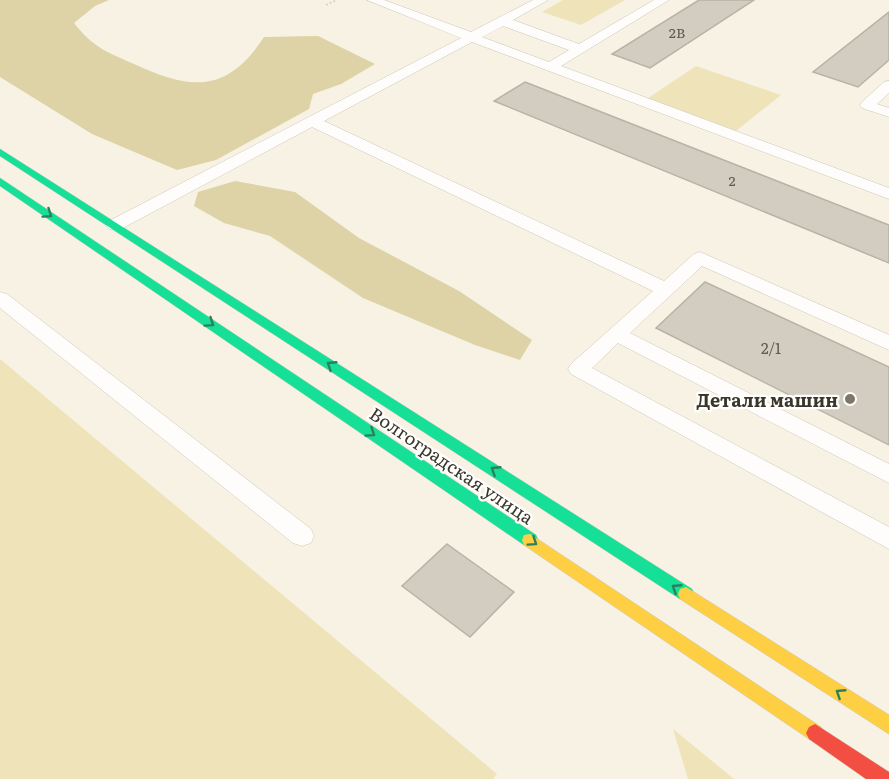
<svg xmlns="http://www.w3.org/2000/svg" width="889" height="779" font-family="Literata,serif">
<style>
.green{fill:#efe3ba}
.forest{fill:#ded2a7}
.building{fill:#d2cdc0;stroke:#b7b3a6;stroke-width:1.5}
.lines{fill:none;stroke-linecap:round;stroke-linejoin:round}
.lane-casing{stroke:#cac7b9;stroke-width:1}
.fast-casing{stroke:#cac7b9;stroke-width:1}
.slow-casing{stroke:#cac7b9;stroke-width:1}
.jam-casing{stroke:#cac7b9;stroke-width:1}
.path{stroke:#d8d8d3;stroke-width:2;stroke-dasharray:2 2;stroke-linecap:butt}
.lane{fill:#fefdfb;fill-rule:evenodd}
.fast{fill:#16e098;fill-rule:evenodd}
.slow{fill:#ffcf43;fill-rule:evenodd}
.jam{fill:#f24e42;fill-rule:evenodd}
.oneway{stroke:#2a825a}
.poi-dot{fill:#7c7869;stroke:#fff;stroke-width:2}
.labels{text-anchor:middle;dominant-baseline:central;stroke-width:4.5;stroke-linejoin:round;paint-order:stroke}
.far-number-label{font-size:14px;fill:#605c4e}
.number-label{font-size:15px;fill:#605c4e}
.poi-label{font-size:18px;font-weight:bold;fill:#3a3628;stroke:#fff;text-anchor:end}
.street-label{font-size:18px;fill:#3a3628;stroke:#fff}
</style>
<rect width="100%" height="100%" fill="#f7f2e3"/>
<g class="green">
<path d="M563 0H625L581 25 542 12Z"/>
<path d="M696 66 781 95 736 131 648 98Z"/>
<path d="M0 359 497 774 493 779H0Z"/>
<path d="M673 729 734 779H688Z"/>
</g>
<g class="forest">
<path d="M0 0H109L95 6 74 23C94 48 105 51 134 64 190 90 227 94 264 37L318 36 375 64 341 84 313 94 309 109 216 160 177 170 92 134 0 77Z"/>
<path d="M235 181 295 192 359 238 459 291 532 340 520 360 475 345 363 298 270 236 224 223 194 206 198 192Z"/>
</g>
<g class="building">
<path d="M699 0H754L650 68 612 54Z"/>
<path d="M889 12V60L858 87 813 72Z"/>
<path d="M525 82 889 225V263L494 101Z"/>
<path d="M705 282 889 367V445L656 328Z"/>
<path d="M447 544 514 592 470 637 402 586Z"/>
</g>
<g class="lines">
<g class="lane-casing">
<g id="lane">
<path d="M367 0H384L471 32 533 0H548L513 20 579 44 654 0H669L561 66 889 188V199L472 42 324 121 664 281 694 254 700 252 889 335V350L702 266 630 333 889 464V483L618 343 592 368 889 527V549L571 374 568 369 571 364 653 291 312 127 121 229H109L106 225 109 221 461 38ZM503 26 569 50 549 62 482 37Z"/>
<path d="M889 81V93L877 104 889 108V117L862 108 860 105 862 102 884 82Z"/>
<path d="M0 292 7 294 311 529 314 536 311 543 302 546 293 543 0 308Z"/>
</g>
</g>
<g class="fast-casing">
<g id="fast">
<path d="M0 149 692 589 694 594 692 599 686 601 680 599 0 156Z"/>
<path d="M0 178 536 535 538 540 536 545 530 546 524 545 0 186Z"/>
</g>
</g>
<g class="slow-casing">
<g id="slow">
<path d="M530 534 821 727 824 733 821 739 815 742 809 739 524 545 522 540 524 535Z"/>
<path d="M686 587 889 715V734L680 599 678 594 680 589Z"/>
</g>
</g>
<g class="jam-casing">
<path id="jam" d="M815 724 889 772V779H866L809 739 806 733 809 727Z"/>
</g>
<path class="path" d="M326 5 337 0"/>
<use href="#lane" class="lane"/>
<use href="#fast" class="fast"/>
<use href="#slow" class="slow"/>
<use href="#jam" class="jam"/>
</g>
<defs><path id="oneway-chevron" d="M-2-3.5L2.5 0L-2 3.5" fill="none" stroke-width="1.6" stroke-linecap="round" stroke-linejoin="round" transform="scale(1.5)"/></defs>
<g class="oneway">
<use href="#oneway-chevron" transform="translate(48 214) rotate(34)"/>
<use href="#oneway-chevron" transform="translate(210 323) rotate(34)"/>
<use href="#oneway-chevron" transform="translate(331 365) rotate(-147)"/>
<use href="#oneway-chevron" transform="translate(371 433) rotate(34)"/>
<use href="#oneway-chevron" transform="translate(495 470) rotate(-147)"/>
<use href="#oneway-chevron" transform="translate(533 542) rotate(34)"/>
<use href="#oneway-chevron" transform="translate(676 588) rotate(-147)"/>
<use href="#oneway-chevron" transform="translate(840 693) rotate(-147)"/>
</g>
<circle class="poi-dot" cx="850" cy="399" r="6"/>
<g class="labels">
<g class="far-number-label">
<text x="677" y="32">2В</text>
<text x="732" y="180">2</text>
</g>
<g class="number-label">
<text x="771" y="347">2/1</text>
</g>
<g class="poi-label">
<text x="838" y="399">Детали машин</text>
</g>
<g class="street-label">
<text transform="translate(452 465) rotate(34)">Волгоградская улица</text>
</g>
</g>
</svg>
